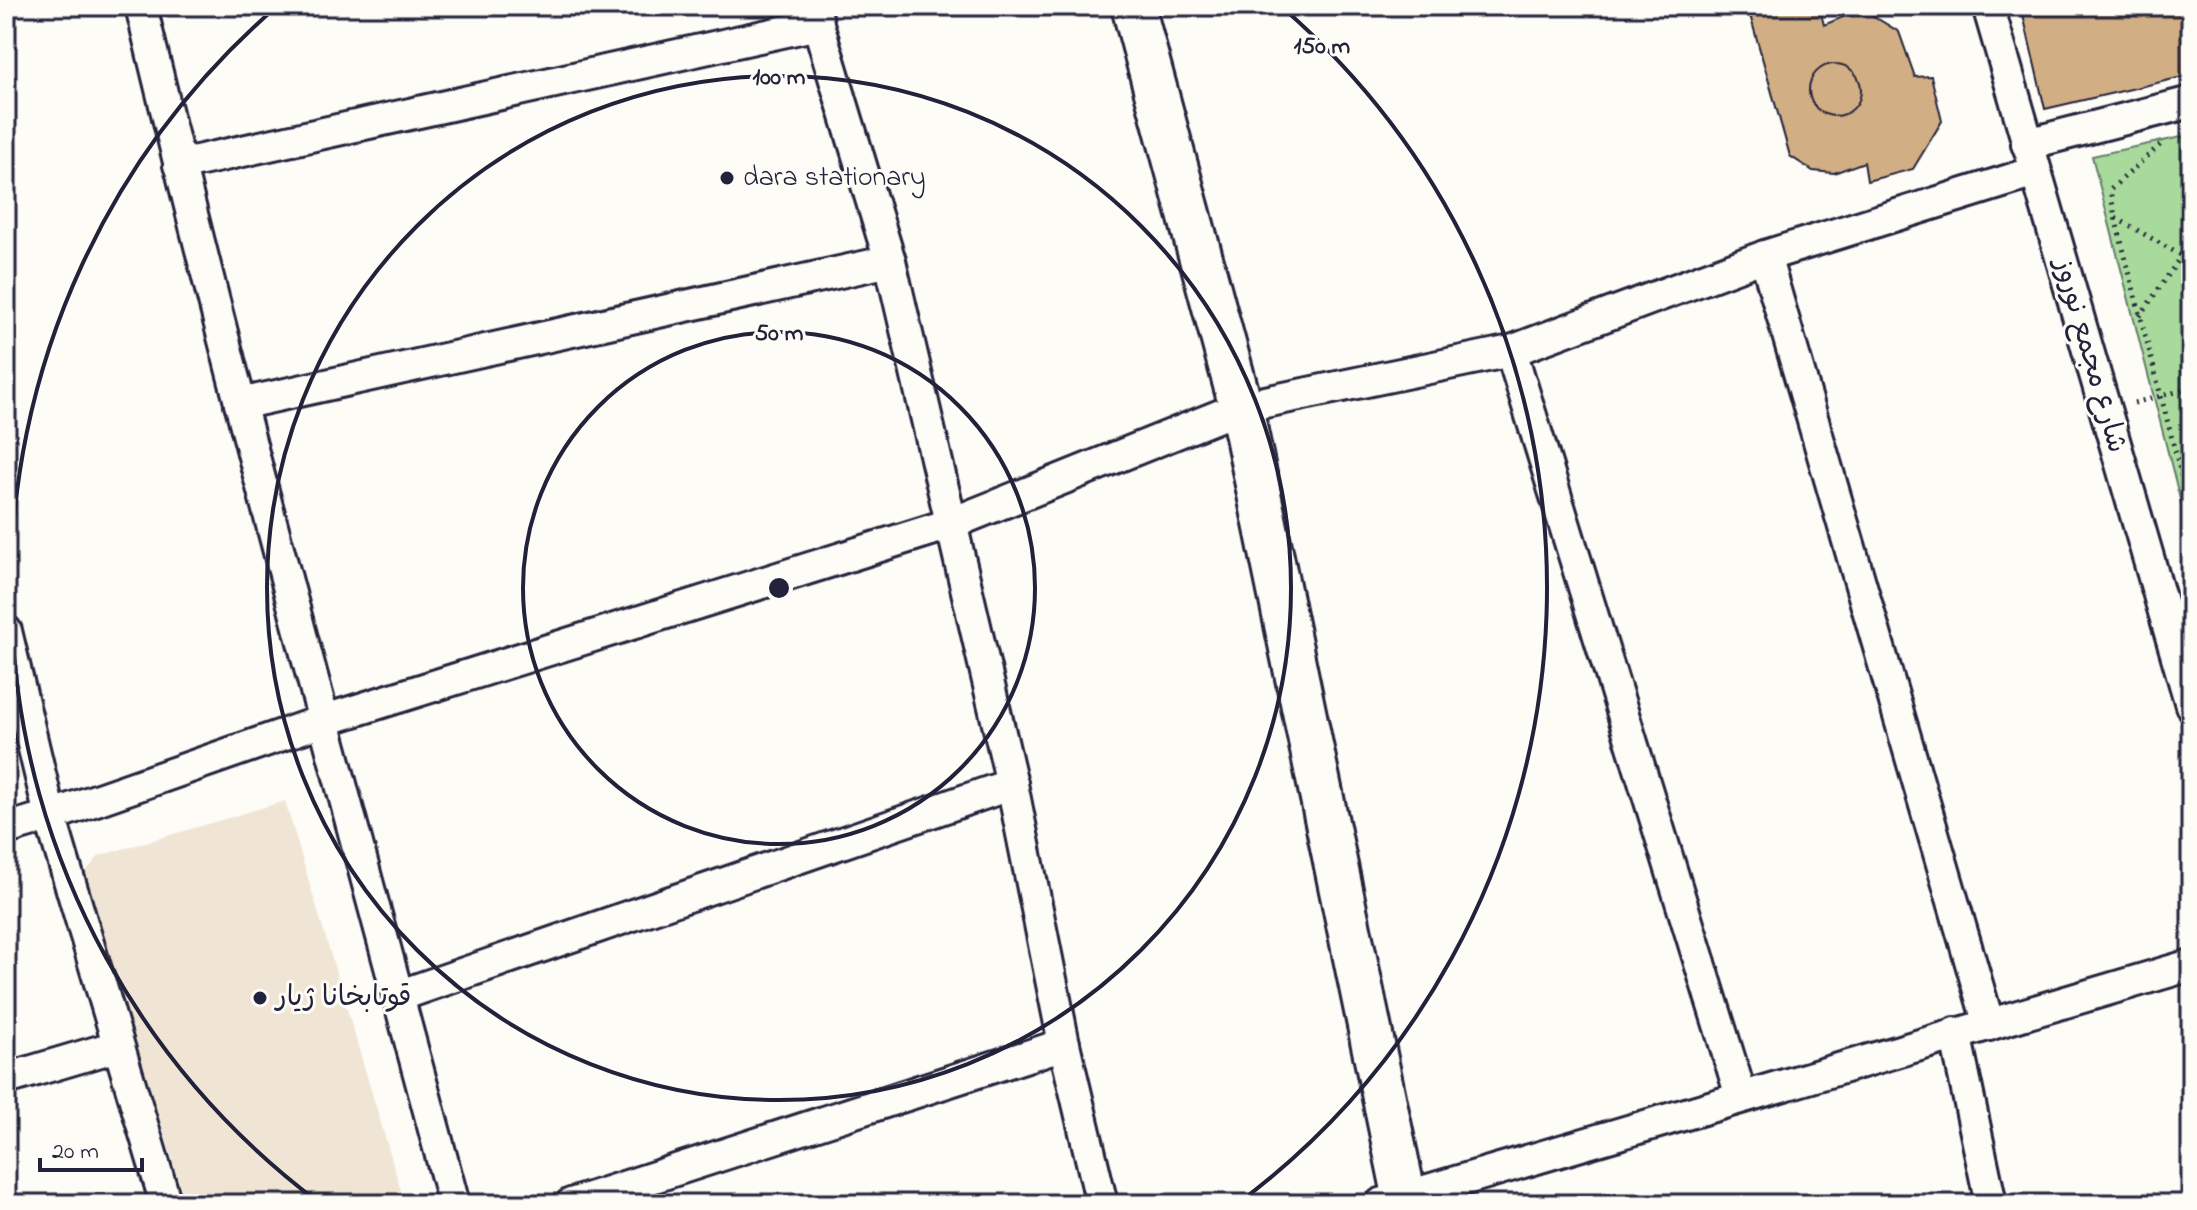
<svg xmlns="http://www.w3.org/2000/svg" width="2197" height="1210" font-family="'Indie Flower','Playpen Sans Arabic',sans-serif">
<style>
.built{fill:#f0e5d4}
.green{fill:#a8da9b;stroke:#657e6b;stroke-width:2}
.building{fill:#d2ae84;stroke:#22223b;stroke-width:2}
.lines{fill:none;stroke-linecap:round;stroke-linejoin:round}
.street-casing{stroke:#22223b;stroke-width:36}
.secondary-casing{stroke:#22223b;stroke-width:48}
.path{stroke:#22223b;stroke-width:5;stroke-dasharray:2 6;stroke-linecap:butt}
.street{stroke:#fdfcf7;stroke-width:30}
.secondary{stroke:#fdfcf7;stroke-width:42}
.ring{fill:none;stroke:#22223b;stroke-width:4}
.poi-dot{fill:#22223b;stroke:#fdfcf7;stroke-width:3}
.labels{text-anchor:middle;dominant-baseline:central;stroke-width:6;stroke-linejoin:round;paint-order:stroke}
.poi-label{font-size:28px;fill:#22223b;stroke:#fdfcf7;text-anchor:start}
.street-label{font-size:28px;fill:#22223b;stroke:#fdfcf7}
.centre{fill:#22223b;stroke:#fdfcf7;stroke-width:4}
.ring-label{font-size:24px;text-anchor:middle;font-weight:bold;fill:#22223b;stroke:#fdfcf7;stroke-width:6;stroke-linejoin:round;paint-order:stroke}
</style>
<rect width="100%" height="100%" fill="#fdfcf7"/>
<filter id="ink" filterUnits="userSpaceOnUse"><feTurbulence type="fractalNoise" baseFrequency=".0125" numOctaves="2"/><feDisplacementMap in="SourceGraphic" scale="16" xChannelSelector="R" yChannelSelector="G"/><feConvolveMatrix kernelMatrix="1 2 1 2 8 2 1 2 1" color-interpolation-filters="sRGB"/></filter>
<g filter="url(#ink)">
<path class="built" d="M285 801 405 1204H186L85 873 99 856Z"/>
<path class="green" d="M2191 135V542L2092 156Z"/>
<g class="building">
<path d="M1755 6H1819L1824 25 1862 9 1899 32 1915 77 1931 76 1942 121 1913 169 1867 181 1864 162 1834 173 1813 171 1790 156 1750 15Z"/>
<path d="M2021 6H2191V75L2045 109Z"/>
<circle cx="1835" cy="90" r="26"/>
</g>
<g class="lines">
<g class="street-casing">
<g id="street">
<path d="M141 6C237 408 347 805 454 1204"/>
<path d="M815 6 818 24 890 261 1012 784 1064 1044 1102 1204"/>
<path d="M1988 6 2191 705"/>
<path d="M2027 144 2191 102"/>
<path d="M179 165 818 24"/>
<path d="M1765 256 1989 1025"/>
<path d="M1511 351 1741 1096"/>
<path d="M240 404 890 261"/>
<path d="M6 631 50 816 166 1204"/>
<path d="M6 829 50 816 322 721 950 524 1241 407 1511 351 1765 256 2035 172"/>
<path d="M398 996 1012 784"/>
<path d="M1955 1033 1991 1204"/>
<path d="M6 1079 117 1046"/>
<path d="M571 1204 1064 1044"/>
<path d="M1381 1204 2191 965"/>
</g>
</g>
<g class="secondary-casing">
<path id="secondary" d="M1133 6 1241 407 1406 1204"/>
</g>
<g class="path">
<path d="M2160 145 2110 190 2115 217 2191 513"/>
<path d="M2116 218 2191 261"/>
<path d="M2140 316 2191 242"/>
<path d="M2134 403 2191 388"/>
<path d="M2180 468 2191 475"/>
</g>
<use href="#street" class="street"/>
<use href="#secondary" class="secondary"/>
</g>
</g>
<g class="ring">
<circle cx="779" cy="588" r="256"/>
<circle cx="779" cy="588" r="512"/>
<path d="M317 1201A768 768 0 0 1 275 8M1283 8A768 768 0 0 1 1241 1201"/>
</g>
<g class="poi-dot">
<circle cx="727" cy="178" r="8"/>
<circle cx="260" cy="998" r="8"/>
</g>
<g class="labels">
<g class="poi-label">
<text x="743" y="178">dara stationary</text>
<text x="276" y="998">قوتابخانا ژيار</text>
</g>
<g class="street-label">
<text transform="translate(2089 356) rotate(74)">شارع مجمع نوروز</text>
</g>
</g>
<circle cx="779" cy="588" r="12" class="centre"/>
<g class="ring-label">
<text x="1322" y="53">150 m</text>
<text x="779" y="84">100 m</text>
<text x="779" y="340">50 m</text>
</g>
<rect width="2197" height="1210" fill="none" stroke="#fdfcf7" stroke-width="32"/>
<rect x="16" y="16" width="2165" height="1178" fill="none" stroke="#22223b" stroke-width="3" filter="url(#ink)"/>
<path d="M40 1158v12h102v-12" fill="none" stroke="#22223b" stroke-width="4"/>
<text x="52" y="1158" font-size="24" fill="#22223b" stroke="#fdfcf7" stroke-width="6" paint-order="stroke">20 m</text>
</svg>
